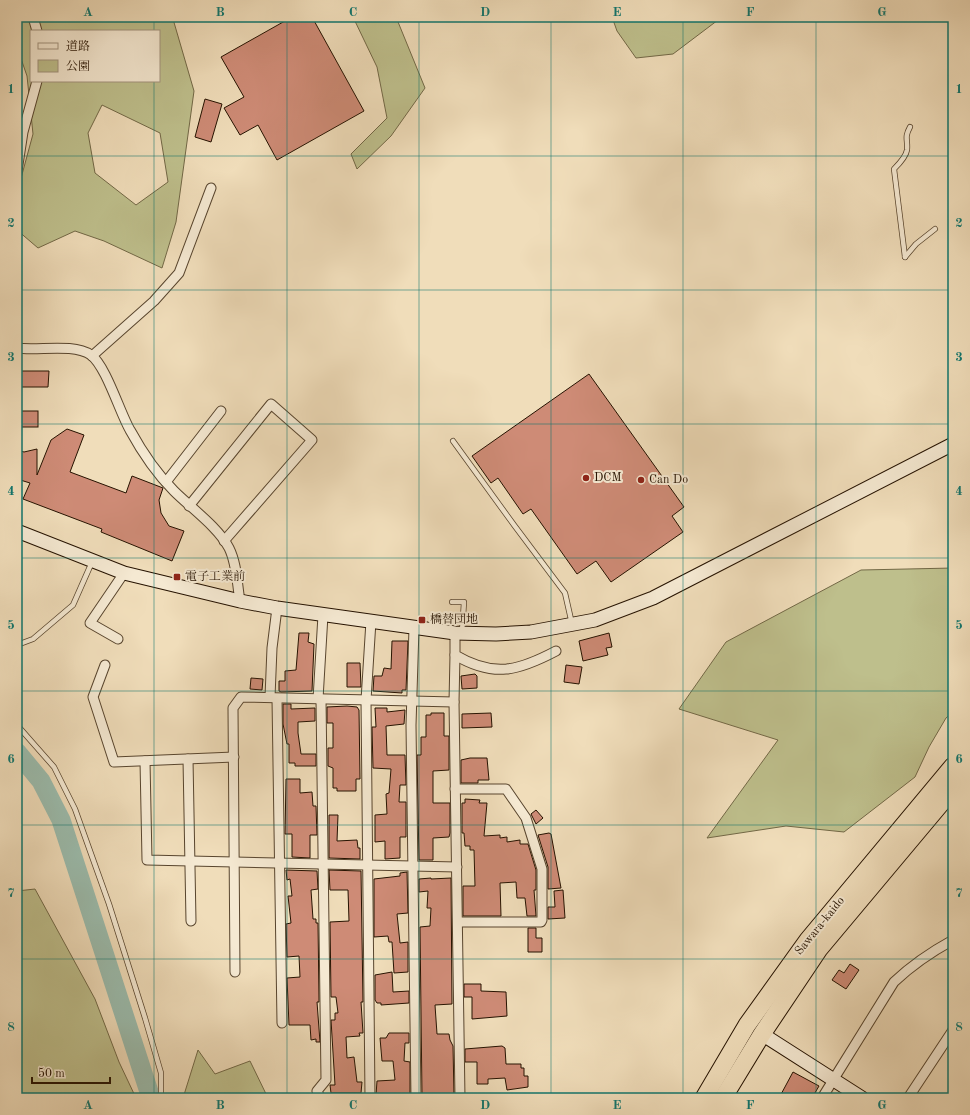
<svg xmlns="http://www.w3.org/2000/svg" width="970" height="1115" font-family="'Old Standard TT','Noto Serif JP',serif">
<style>
.green{fill:#bebf8c;stroke:#726846;fill-rule:evenodd}
.lines{fill:none;stroke-linecap:round;stroke-linejoin:round}
.river{stroke:#9bbcad;stroke-width:19}
.building{fill:#ce8b76;stroke:#251200}
.lane-casing{stroke:#58452e;stroke-width:6}
.street-casing{stroke:#58452e;stroke-width:11}
.secondary-casing{stroke:#251200;stroke-width:15}
.highway-casing{stroke:#251200;stroke-width:19}
.lane{stroke:#f5e9d2;stroke-width:4.5}
.street{stroke:#f5e9d2;stroke-width:9}
.secondary{stroke:#f5e9d2;stroke-width:13}
.highway{stroke:#f0ddba;stroke-width:17}
.grid{fill:none;stroke:#0f766e;stroke-width:1;stroke-opacity:0.55}
.poi-dot{fill:#8f2418;stroke:#f5e9d2;stroke-width:1.5}
.labels{text-anchor:middle;dominant-baseline:central;stroke-width:4;stroke-linejoin:round;paint-order:stroke}
.poi-label{font-size:12px;fill:#251200;stroke:#f5e9d2;text-anchor:start}
.street-label{font-size:12px;fill:#251200;stroke:#f5e9d2}
.neatline{fill:none;stroke:#0f766e;stroke-width:1.5}
.grid-label{font-size:13px;text-anchor:middle;font-weight:bold;fill:#0f766e}
</style>
<rect width="100%" height="100%" fill="#f0ddba"/>
<filter id="stains"><feTurbulence type="fractalNoise" baseFrequency=".005" numOctaves="4"/><feColorMatrix values="0 0 0 0 .2 0 0 0 0 .09 0 0 0 0 .02 0 0 0 .5 -.17"/></filter>
<radialGradient id="worn" r=".72"><stop offset=".6" stop-color="#630" stop-opacity="0"/><stop offset="1" stop-color="#630" stop-opacity=".3"/></radialGradient>
<g class="green">
<path d="M17 17H174L173 19 194 91 176 222 162 268 104 241 75 231 38 248 17 230V193L33 134 27 76 17 47ZM31 31H159V81H31ZM102 105 160 133 168 182 136 205 95 173 88 133Z"/>
<path d="M353 17H396L425 88 391 136 357 169 351 154 387 118 377 67Z"/>
<path d="M612 17H722L673 54 636 58 617 31Z"/>
<path d="M953 568V712L946 718 929 747 915 777 844 832 786 826 707 838 778 740 679 709 726 642 861 570Z"/>
<path d="M35 889 95 999 119 1062 136 1098H17V891Z"/>
<path d="M198 1050 215 1074 250 1061 268 1098H183Z"/>
</g>
<g class="lines">
<path class="river" d="M17 752 41 781 61 820 151 1098"/>
</g>
<g class="building">
<path d="M292 17H312L364 111 277 160 258 125 240 135 224 108 244 97 221 57Z"/>
<path d="M205 99 222 104 211 142 195 137Z"/>
<path d="M17 371H49L48 387H17Z"/>
<path d="M589 374 684 507 672 516 683 532 611 582 596 561 577 574 531 509 523 514 498 478 491 483 472 456Z"/>
<rect x="17" y="411" width="21" height="16"/>
<path d="M67 429 84 435 70 472 126 493 132 476 163 488 159 500 161 513 169 526 184 531 172 561 101 532 102 529 23 499 30 483 17 479V450L24 452 37 449V475L51 440Z"/>
<path d="M299 633H309L308 642 314 644 312 691 281 692 279 691V681H285V671L296 670Z"/>
<path d="M609 633 612 647 606 648 608 655 583 661 579 641Z"/>
<path d="M392 641H408L406 690H402V693L373 691 374 676H382L384 668 391 669Z"/>
<path d="M347 663H360L361 687H347Z"/>
<path d="M566 665 582 667 579 684 564 682Z"/>
<path d="M475 674 477 676V688L462 689 461 676Z"/>
<path d="M251 678 263 679 262 690 250 689Z"/>
<path d="M283 704H291V709L315 708V721L298 722V733L301 754H316V766H295V763H289V744H287L283 724Z"/>
<path d="M347 706 357 707 359 710 360 779H356V791H337V788H333V768L328 766V748H333V723H327V707Z"/>
<path d="M375 708H387V712L405 710 404 724 386 726 387 755H405L406 785H400L399 802H406V837H400V858L385 859V841L375 842V815L387 814 386 794 389 793 391 769 373 768 372 727H376Z"/>
<path d="M431 713H444V736H449V770L433 771V803H450V833L449 837 433 838V860H419L417 755H421V737H426V715H431Z"/>
<path d="M491 713 492 727 462 728V714Z"/>
<path d="M470 758H487L489 780H478V783H461V760Z"/>
<path d="M286 779H300V793L312 792 313 806H316L317 835H310V858L292 857V834H285Z"/>
<path d="M465 799 480 800 479 803H487L484 836 500 835V838L507 837V842L520 840V844H528L536 870V890H534L536 916H527L525 898H517L516 882 500 883 501 916H463V886H475L474 850H470V846H465L464 833H462V803H465Z"/>
<path d="M536 810 543 818 536 824 531 814Z"/>
<path d="M329 815H338L337 841 357 840 358 848H360V859L329 858Z"/>
<path d="M549 833 551 834 561 888 548 889V867L538 835Z"/>
<path d="M286 870 317 871 318 889 311 890 313 919H316V923H318L319 998V1002H317L320 1042H316V1039L311 1040 310 1025H289L287 978 300 977 299 956 287 957 286 924 291 923 288 896H292L290 879 287 880Z"/>
<path d="M329 870 361 871 363 1002H361L363 1033H359L360 1036 346 1037 347 1058 354 1057 357 1082H362L361 1093H331L330 1085H335L331 1020H335V1013H338L336 997H331L330 922 349 921 348 890H330Z"/>
<path d="M407 872 408 913 397 914 400 943 408 942V972L394 973 392 942H389L388 936 374 937V879L400 876V873Z"/>
<path d="M431 878V879L451 878 452 1004 435 1005 437 1034H449L450 1040 453 1046 454 1096 438 1097 422 1096 420 927 430 926 431 908H427L428 891 419 892V879Z"/>
<path d="M563 890 565 918 548 919V907H555L554 891Z"/>
<path d="M528 928H536V938H542V952H528Z"/>
<path d="M850 964 859 970 846 989 832 980 839 970 844 973Z"/>
<path d="M392 972 393 992 409 991V1003L381 1005V1003H377L375 1000V975Z"/>
<path d="M464 984H481V991L506 992 507 1016 472 1019V997H464Z"/>
<path d="M389 1033H409V1043H405L404 1061 410 1062V1094L376 1095 377 1081 395 1080 393 1061H382L380 1038H386Z"/>
<path d="M502 1046 505 1048 506 1064H521V1068H524V1076H528V1087L507 1090 505 1078 488 1079V1084H477V1062H465V1049Z"/>
<path d="M793 1072 819 1086 812 1098H779Z"/>
</g>
<g class="lines">
<g class="lane-casing">
<g id="lane">
<path d="M905 257 894 169C899 164 906 157 907 150 908 139 904 138 910 127"/>
<path d="M905 257 916 244 935 229"/>
<path d="M453 441 514 525 565 593 572 624"/>
<path d="M452 602H464L462 632"/>
<path d="M17 645 33 639 73 605 92 562"/>
<path d="M17 725 54 767 75 809 109 904 145 1018 161 1073V1098"/>
</g>
</g>
<g class="street-casing">
<g id="street">
<path d="M33 17 37 31"/>
<path d="M17 171 23 132 37 81"/>
<path d="M17 348C39 351 73 343 91 355 106 366 120 413 130 430 142 452 156 473 174 491 191 508 218 527 229 548 237 564 237 584 240 601"/>
<path d="M92 356 154 301 179 273 211 188"/>
<path d="M166 482 221 411"/>
<path d="M189 506 271 404 312 440 224 541"/>
<path d="M414 628 411 725 416 1098"/>
<path d="M455 633V655C494 678 518 671 556 651"/>
<path d="M118 639 90 623 124 573"/>
<path d="M455 655 454 702 460 1098"/>
<path d="M105 665 93 697 114 762 234 757"/>
<path d="M270 697 272 648 277 608"/>
<path d="M277 699 282 1023"/>
<path d="M318 699 323 615"/>
<path d="M188 759 191 921"/>
<path d="M145 761 147 860 457 867"/>
<path d="M455 789H506L526 818 542 869V920L541 922H458"/>
<path d="M235 972 233 708 241 697 454 702"/>
<path d="M320 1098 317 1091 326 1080 321 699"/>
<path d="M370 1098 366 700 371 621"/>
<path d="M822 1098 894 982C912 965 931 952 953 940"/>
<path d="M908 1098 953 1030"/>
</g>
</g>
<g class="secondary-casing">
<g id="secondary">
<path d="M17 531 124 573 240 601 277 608 455 633 496 634 531 632 595 620 653 598 953 444"/>
<path d="M762 1034 862 1098"/>
</g>
</g>
<g class="highway-casing">
<g id="highway">
<path d="M704 1098 747 1025 808 940 953 766"/>
<path d="M723 1098 762 1034 819 949 953 789"/>
</g>
</g>
<use href="#lane" class="lane"/>
<use href="#street" class="street"/>
<use href="#secondary" class="secondary"/>
<use href="#highway" class="highway"/>
</g>
<path class="grid" d="M154 17V31M287 17V1098M419 17V1098M551 17V1098M683 17V1098M816 17V1098M154 81V1098M17 156H953M17 290H953M17 424H953M17 558H953M17 691H953M17 825H953M17 959H953"/>
<g class="poi-dot">
<circle cx="586" cy="478" r="4"/>
<circle cx="641" cy="480" r="4"/>
<rect x="173" y="573" width="8" height="8" rx="2"/>
<rect x="418" y="616" width="8" height="8" rx="2"/>
</g>
<g class="labels">
<g class="poi-label">
<text x="594" y="478">DCM</text>
<text x="649" y="480">Can Do</text>
<text x="185" y="577">電子工業前</text>
<text x="430" y="620">橋替団地</text>
</g>
<g class="street-label">
<text transform="translate(820 926) rotate(-51)">Sawara-kaido</text>
</g>
</g>
<rect width="970" height="1115" fill="none" stroke="#f0ddba" stroke-width="44"/>
<rect x="30" y="30" width="130" height="52" fill="#f5e9d2" stroke="#a2937e"/>
<rect x="38" y="43" width="20" height="6" fill="#f5e9d2" stroke="#a2937e"/>
<text x="66" y="50" font-size="12" fill="#251200">道路</text>
<rect x="38" y="60" width="20" height="12" fill="#bebf8c" stroke="#a2937e"/>
<text x="66" y="70" font-size="12" fill="#251200">公園</text>
<path d="M32 1077v6h78v-6" fill="none" stroke="#251200" stroke-width="2"/>
<text x="38" y="1077" font-size="12" fill="#251200" stroke="#f5e9d2" stroke-width="3" paint-order="stroke">50 m</text>
<rect x="22" y="22" width="926" height="1071" class="neatline"/>
<g class="grid-label">
<text x="88" y="16">A</text>
<text x="220" y="16">B</text>
<text x="353" y="16">C</text>
<text x="485" y="16">D</text>
<text x="617" y="16">E</text>
<text x="750" y="16">F</text>
<text x="882" y="16">G</text>
<text x="11" y="93">1</text>
<text x="959" y="93">1</text>
<text x="11" y="227">2</text>
<text x="959" y="227">2</text>
<text x="11" y="361">3</text>
<text x="959" y="361">3</text>
<text x="11" y="495">4</text>
<text x="959" y="495">4</text>
<text x="11" y="629">5</text>
<text x="959" y="629">5</text>
<text x="11" y="763">6</text>
<text x="959" y="763">6</text>
<text x="11" y="897">7</text>
<text x="959" y="897">7</text>
<text x="11" y="1031">8</text>
<text x="959" y="1031">8</text>
<text x="88" y="1109">A</text>
<text x="220" y="1109">B</text>
<text x="353" y="1109">C</text>
<text x="485" y="1109">D</text>
<text x="617" y="1109">E</text>
<text x="750" y="1109">F</text>
<text x="882" y="1109">G</text>
</g>
<rect width="100%" height="100%" filter="url(#stains)"/>
<rect width="100%" height="100%" fill="url(#worn)"/>
</svg>
